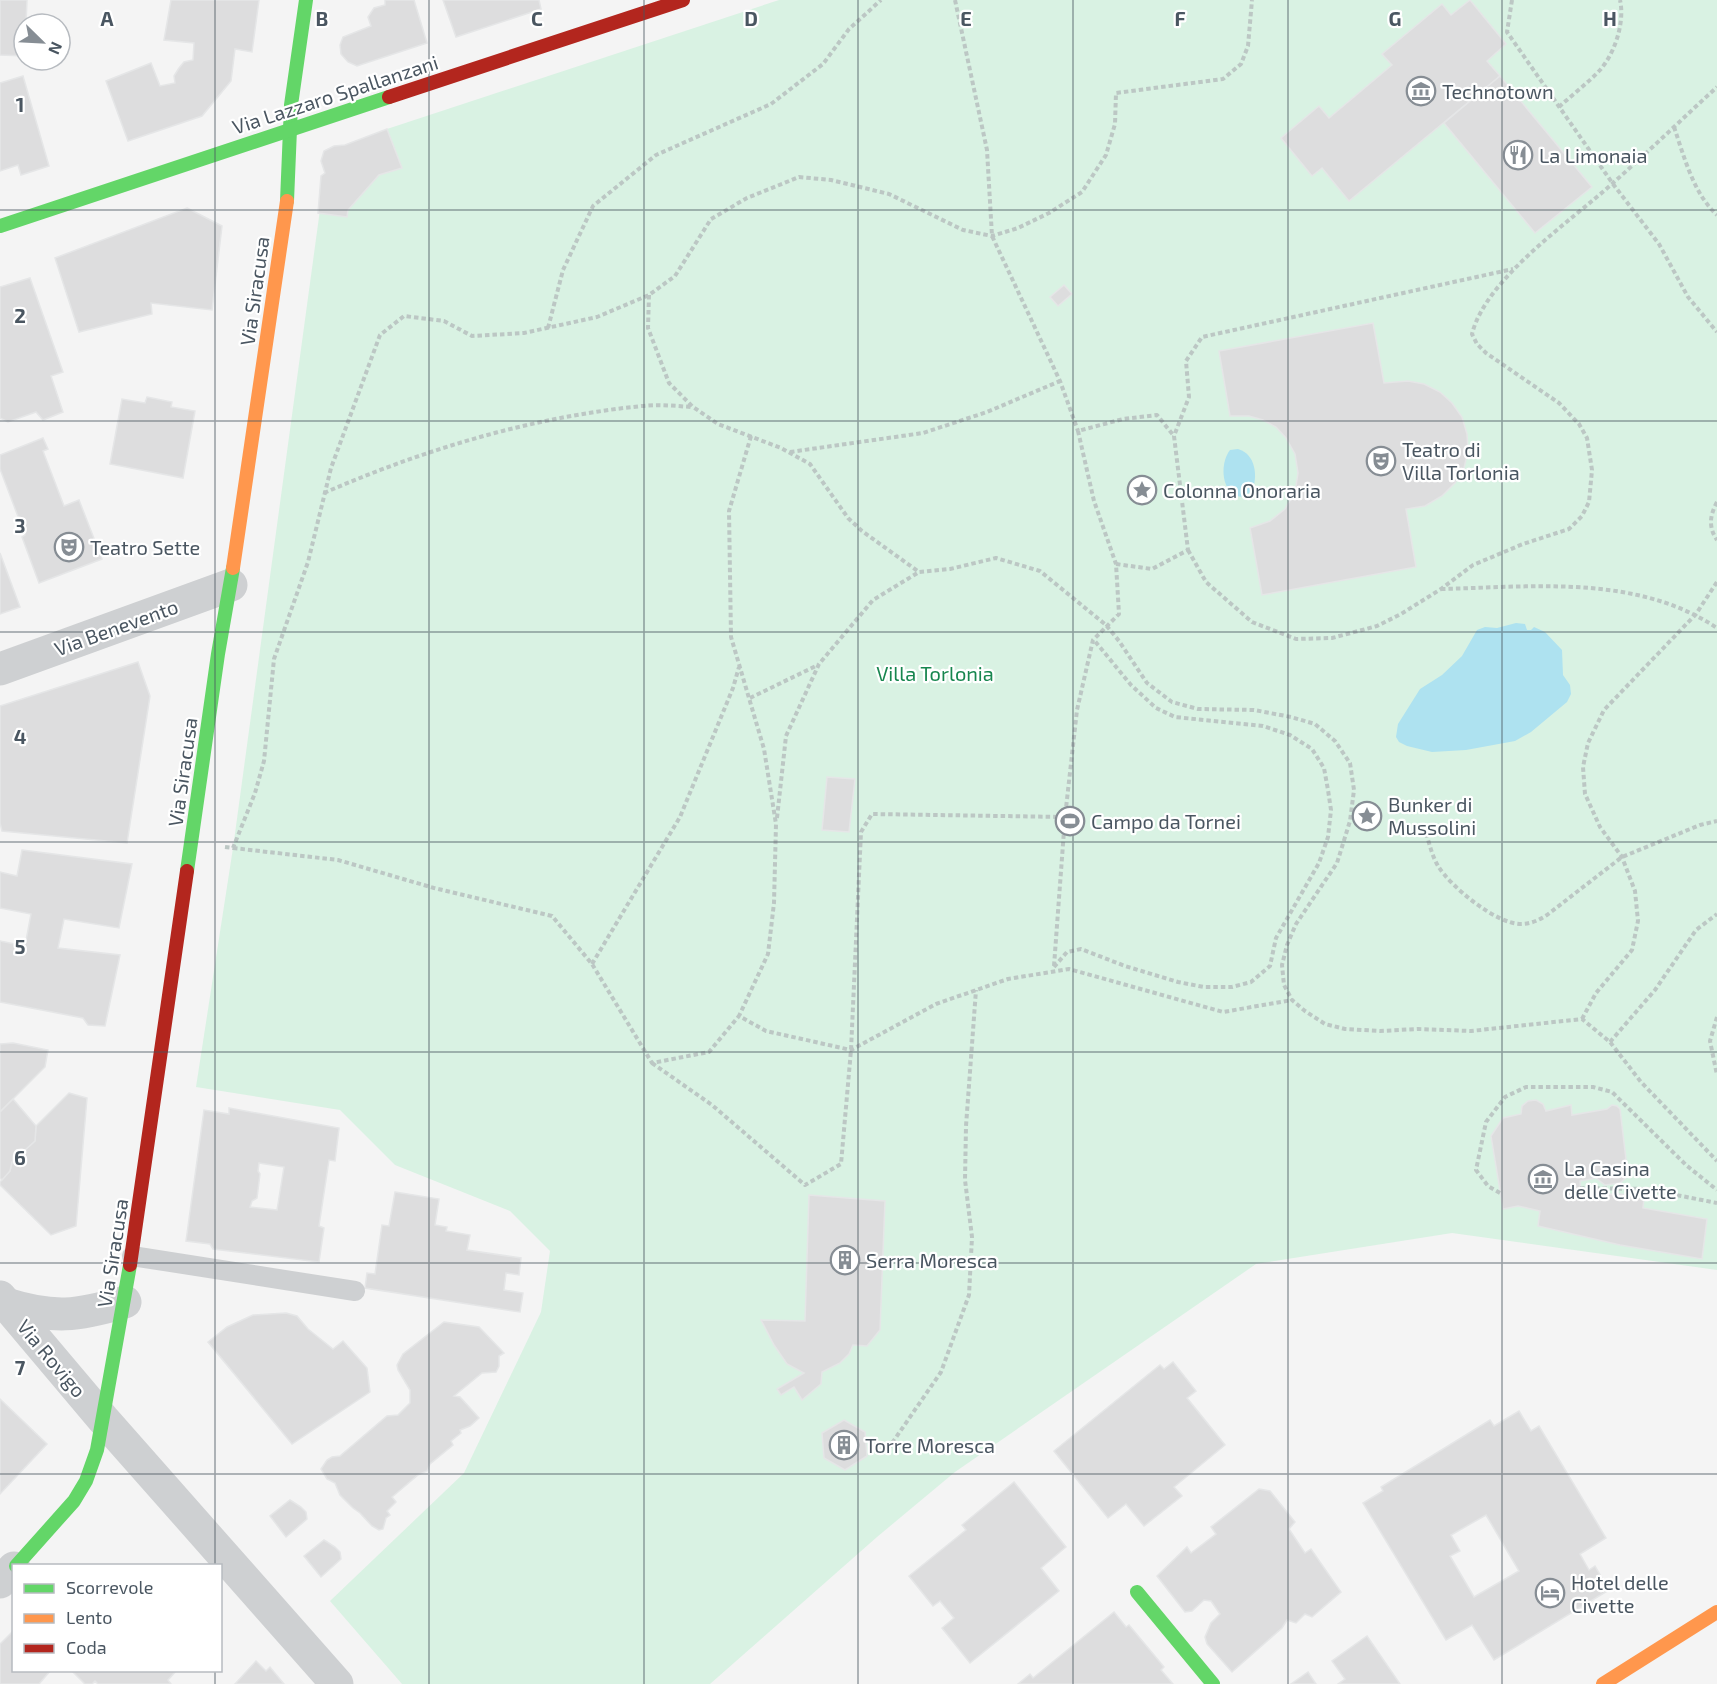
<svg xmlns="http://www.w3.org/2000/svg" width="1717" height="1684" font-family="'Exo 2',sans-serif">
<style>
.green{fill:#d9f2e3}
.water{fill:#aee2f0}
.building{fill:#ddddde;stroke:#e5e6e7;stroke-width:1.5;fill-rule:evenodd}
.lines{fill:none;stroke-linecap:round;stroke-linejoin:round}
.path{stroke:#bcc7c4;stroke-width:4;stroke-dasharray:4.5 3;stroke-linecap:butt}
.lane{stroke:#ced0d2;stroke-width:20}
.street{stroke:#ced0d2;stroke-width:33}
.fast{stroke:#63d668;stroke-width:14}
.slow{stroke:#ff974d;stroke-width:14}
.jam{stroke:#b3261e;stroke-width:14}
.grid{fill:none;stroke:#4a5661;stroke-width:1.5;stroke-opacity:0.55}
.labels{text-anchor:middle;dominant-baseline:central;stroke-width:4.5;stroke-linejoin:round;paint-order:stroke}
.poi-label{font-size:20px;fill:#4a5661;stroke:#fff;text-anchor:start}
.street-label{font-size:20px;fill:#4a5661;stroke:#fff}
.park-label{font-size:20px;fill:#17864f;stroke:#fff}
.grid-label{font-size:20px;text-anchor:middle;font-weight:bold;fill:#4a5661;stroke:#fff;stroke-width:4.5;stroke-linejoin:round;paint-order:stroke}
</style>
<rect width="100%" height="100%" fill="#f4f4f4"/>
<path class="green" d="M779 0H1717V1270L1452 1233 1256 1264 955 1472 877 1537 710 1684H402L330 1601 464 1473 541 1312 550 1251 510 1211 395 1165 340 1110 196 1087 233 848 325 173 323 155 387 129Z"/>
<g class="water">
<path d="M1238 449C1256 454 1258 477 1252 491L1243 497C1221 496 1219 464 1230 450Z"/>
<path d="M1516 623 1525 624 1527 630H1531L1534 627 1545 632 1562 650 1563 675 1570 685 1571 694 1567 702 1531 732 1515 741 1466 750 1432 752 1407 746 1399 742 1396 737 1398 724 1420 689 1442 675 1462 656 1477 630 1485 627 1497 628Z"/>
</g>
<g class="building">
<path d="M0 0H27L26 24H24V56L0 55Z"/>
<path d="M171 0H259L252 52 235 49 231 81 202 116 128 141 106 81 151 63 160 86 175 83 174 76 179 68 184 62 193 60 194 43 164 40Z"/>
<path d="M385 0H414L427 43 357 66 348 62 341 54 340 45 343 37 371 26 368 17 374 8 385 5Z"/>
<path d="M443 0H539L541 9 456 37Z"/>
<path d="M1470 0 1506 44 1487 61 1500 76 1349 201 1322 168 1312 176 1281 138 1319 106 1329 118 1392 65 1382 54 1442 4 1451 15Z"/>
<path d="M23 76 49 166 21 175 18 165 0 171V83Z"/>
<path d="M1500 76 1592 187 1535 233 1444 123Z"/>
<path d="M387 129 402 168 379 175 348 210 347 217 318 213 321 176 325 173 321 161 324 151 334 146 345 145Z"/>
<path d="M187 208 222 226 212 310 151 303 152 314 79 332 55 258Z"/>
<path d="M30 278 63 372 51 376 63 412 43 420 36 412 8 422 0 418V287Z"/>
<path d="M1064 285 1072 294 1058 306 1050 297Z"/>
<path d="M1373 323 1384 383 1408 381 1424 384 1440 392 1452 403 1462 417 1467 434 1468 451 1464 468 1455 483 1442 496 1425 506 1406 509 1416 567 1262 595 1250 528 1270 521 1285 509 1295 492 1298 473 1295 454 1286 438 1276 427 1263 420 1249 416H1230L1219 351Z"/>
<path d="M147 397 172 402 171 407 195 411 183 478 110 464 122 399 145 403Z"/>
<path d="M43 438 48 449 43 451 64 506 79 500 102 559 39 583 22 537 25 535 0 469V455Z"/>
<path d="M0 553 20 607 0 614Z"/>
<path d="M138 662 150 696 127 843 2 831 0 823V706Z"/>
<path d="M827 777 855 779 849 832 822 830Z"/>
<path d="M22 850 132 864 119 928 64 919 58 948 120 955 105 1026 88 1025 83 1018 0 1002V941L25 946 31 914 0 908V872L17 876Z"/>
<path d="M13 1043 48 1050 45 1067 0 1112V1044Z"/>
<path d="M69 1093 87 1098 76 1226 51 1235 0 1185V1182L10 1171 12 1162 35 1141 36 1126Z"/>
<path d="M13 1099 36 1126 35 1141 12 1162 10 1171 2 1180 0 1178V1112Z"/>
<path d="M1536 1100 1543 1104 1546 1111 1571 1105 1572 1115 1607 1109 1612 1105 1617 1106 1620 1109 1628 1176 1620 1183 1605 1185 1596 1178 1580 1181 1581 1195 1620 1194 1644 1198 1643 1208 1707 1219 1702 1259 1620 1245 1538 1226 1540 1211 1518 1206 1503 1209 1491 1136 1503 1118 1521 1114 1522 1106 1528 1101Z"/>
<path d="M229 1108 339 1128 335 1161 329 1160 319 1226 324 1228 319 1262 213 1249 210 1244 186 1241 204 1110 229 1114ZM259 1163 284 1167 277 1210 250 1207 252 1201 257 1198 260 1174 258 1171Z"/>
<path d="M395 1192 439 1199 435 1225 447 1227 446 1231 470 1235 467 1250 521 1258 519 1275 506 1273 504 1290 523 1293 520 1312 365 1288 367 1273 375 1274 382 1225 389 1226Z"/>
<path d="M809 1195 885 1201 880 1330 867 1346 853 1345 849 1354 840 1363 822 1372 821 1384 802 1400 794 1387 781 1395 777 1389 804 1373 787 1364 774 1345 761 1320 805 1321Z"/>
<path d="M286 1313 297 1316 308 1329 333 1349 343 1341 367 1368 370 1392 292 1444 208 1342 227 1327 253 1315Z"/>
<path d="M444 1322 479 1327 504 1353 499 1356V1366L496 1372 482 1373 454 1396 460 1397 479 1418 470 1426 460 1430 461 1433 451 1441 453 1445 430 1464 427 1471 418 1475 392 1497 396 1502 387 1511 390 1515 386 1518 383 1529 379 1530 372 1526 360 1513 353 1508 340 1495 335 1483 327 1479 321 1469 327 1460 332 1457 340 1456 387 1416 398 1415 410 1403V1390L398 1370 397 1365 403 1354Z"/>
<path d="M1173 1362 1196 1391 1187 1398 1225 1445 1174 1487 1182 1496 1144 1526 1126 1504 1108 1518 1054 1451 1160 1365 1164 1369Z"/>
<path d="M0 1399 47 1444 0 1494Z"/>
<path d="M1519 1411 1531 1431 1539 1426 1606 1538 1580 1554 1589 1570 1595 1566 1609 1590 1494 1660 1472 1625 1446 1640 1363 1503 1383 1491 1381 1487 1490 1420 1494 1426ZM1486 1515 1519 1571 1474 1597 1450 1556 1460 1551 1451 1535Z"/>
<path d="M844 1420 865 1432 867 1456 845 1470 824 1458 822 1433Z"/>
<path d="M1014 1482 1066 1547 1041 1568 1059 1591 970 1663 942 1628 954 1618 940 1601 933 1606 909 1576 966 1530 962 1525Z"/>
<path d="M1259 1489 1270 1491 1295 1522 1289 1529 1305 1553 1311 1549 1341 1592 1312 1617 1305 1614 1296 1623 1287 1620 1282 1628 1232 1672 1207 1644 1205 1637 1211 1623 1220 1614 1211 1601 1204 1600 1192 1611 1185 1612 1157 1576 1187 1547 1191 1553 1216 1534 1211 1527Z"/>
<path d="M290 1500 301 1507 306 1512 307 1519 286 1537 270 1516Z"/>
<path d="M324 1540 335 1547 340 1552 341 1559 321 1577 304 1556Z"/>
<path d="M1114 1612 1126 1627 1129 1625 1164 1667 1161 1670 1173 1684H1018L1030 1674 1033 1678Z"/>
<path d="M14 1630V1670H51L39 1684H0V1644Z"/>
<path d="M1367 1636 1400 1684H1338L1345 1679 1332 1661Z"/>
<path d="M256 1661 266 1671 270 1667 284 1684H235Z"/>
<path d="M71 1670H173L175 1672 168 1680 171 1684H98L95 1681 92 1684H85Z"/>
<path d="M1308 1672 1316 1684H1291Z"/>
</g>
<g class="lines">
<g class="path">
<path d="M955 0 987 150 992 236 1060 381 1078 431"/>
<path d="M1512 0 1507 32 1613 184 1659 244 1688 297 1717 332"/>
<path d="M1559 107C1572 95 1588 83 1600 70 1615 53 1625 22 1620 0"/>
<path d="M1674 127C1684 156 1693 193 1717 215"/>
<path d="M649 295 648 328 669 383 693 407 718 424 781 448 810 464 848 518 862 531 919 572 950 569 996 558 1040 571 1106 625 1119 641 1147 683 1172 702 1198 709 1254 710 1291 717 1315 724 1335 741 1350 763 1354 790 1350 821 1337 863 1296 924 1287 945 1282 965 1284 985 1292 1000 1305 1011 1325 1024 1345 1029 1380 1031 1418 1029 1471 1031 1582 1019 1610 1042 1641 1082 1717 1161"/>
<path d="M548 328 563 270 593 206 656 155 771 104 823 64 849 29 881 0"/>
<path d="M751 436 729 511 731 637 764 749 776 824 774 903 768 954 739 1016 766 1031 851 1050 936 1004 1008 979 1069 969 1223 1012 1292 1000"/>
<path d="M790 452 923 433 987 412 1060 381"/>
<path d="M324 493C425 449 532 417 642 406 658 404 676 406 692 407"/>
<path d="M1717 502C1710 515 1708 527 1717 540"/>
<path d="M1188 550 1206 582 1252 622 1296 639 1332 638 1377 626 1401 614 1441 589 1473 565 1523 544 1569 529 1582 516 1589 502 1592 470 1587 438 1579 424 1559 403 1486 353 1477 344 1472 334C1486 278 1570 222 1613 183 1648 152 1682 119 1717 87"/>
<path d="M1116 564 1152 569 1188 550 1174 436 1189 397 1186 361 1202 337 1513 269"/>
<path d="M1441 589C1533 587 1636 574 1717 628"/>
<path d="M750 698 818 665"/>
<path d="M777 818 786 736 819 664 873 600 919 572"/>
<path d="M1424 826C1428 838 1431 854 1438 866 1451 887 1496 924 1521 924 1531 924 1539 920 1547 915L1622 857 1700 825 1717 821"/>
<path d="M225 847 233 848 255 793 264 761 274 659 308 562 331 468 380 335 404 316 444 321 472 336 524 333 597 317 649 295 675 276 711 219 747 198 799 177 831 180 889 194 963 230 992 236 1018 228 1049 213 1082 192 1106 155 1115 124 1116 93 1223 79 1241 64 1248 46 1252 0"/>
<path d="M233 848 338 860 434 888 552 916 592 964 652 1063 709 1052 739 1016"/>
<path d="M592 964 680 817 733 688 739 667"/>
<path d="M1054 966 1065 817"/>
<path d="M1054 967 1067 952 1081 949 1125 966 1178 982 1204 987H1232L1251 982 1270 966 1276 938 1319 863 1328 837 1331 810 1328 790 1324 768 1312 749 1290 735 1263 726 1175 717 1156 708 1131 685 1094 640"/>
<path d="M1717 1017 1710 1041 1717 1075"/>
<path d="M1582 1019 1596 993 1632 950 1638 921 1635 891 1622 857 1600 827 1585 794 1583 767 1588 743 1604 710 1696 614 1717 582"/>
<path d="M1610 1042 1655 990 1696 930 1717 914"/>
<path d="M652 1063 712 1105 805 1185 841 1164 851 1050 861 832 872 814 1065 817 1077 710 1093 640 1119 614 1116 564 1094 501 1078 431 1123 419 1157 415 1174 436"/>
<path d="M1580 1188 1646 1189 1717 1203"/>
<path d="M1500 1193 1488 1186 1476 1170 1486 1122 1505 1097 1526 1087H1593L1612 1092 1686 1165 1717 1190"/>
<path d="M888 1449 941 1372 969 1295 972 1237 965 1180 966 1126 976 990"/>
</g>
<path class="lane" d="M132 1256 355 1291"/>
<g class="street">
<path d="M0 669 231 585"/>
<path d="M0 1297 103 1419 337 1684"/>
<path d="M6 1304C54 1319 77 1316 125 1302"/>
<path d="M0 1582 14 1568"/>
</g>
<g class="fast">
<path d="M287 201 291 105 306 0"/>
<path d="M0 226 389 97"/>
<path d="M187 871 218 654 233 568"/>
<path d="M16 1566 74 1501 86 1481 97 1450 130 1265"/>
<path d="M1137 1592 1213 1684"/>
</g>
<g class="slow">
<path d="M233 568 287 201"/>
<path d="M1603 1684 1717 1612"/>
</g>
<g class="jam">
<path d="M389 97 683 0"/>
<path d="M130 1265 187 871"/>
</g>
</g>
<path class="grid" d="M215 0V1566M429 0V1684M644 0V1684M858 0V1684M1073 0V1684M1288 0V1684M1502 0V1684M0 210H1717M0 421H1717M0 632H1717M0 842H1717M0 1052H1717M0 1263H1717M0 1474H1717M215 1670V1684"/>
<defs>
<g id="museum-ring" transform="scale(1.5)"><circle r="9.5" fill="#fff" stroke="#868d94" stroke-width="1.5"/><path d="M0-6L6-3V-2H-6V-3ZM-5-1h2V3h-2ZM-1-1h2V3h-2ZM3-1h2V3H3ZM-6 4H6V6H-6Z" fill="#868d94"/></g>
<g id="restaurant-ring" transform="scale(1.5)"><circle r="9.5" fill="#fff" stroke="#868d94" stroke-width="1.5"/><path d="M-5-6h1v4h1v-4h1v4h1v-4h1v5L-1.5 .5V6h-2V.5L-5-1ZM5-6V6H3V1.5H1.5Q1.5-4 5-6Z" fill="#868d94"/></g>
<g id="theatre-ring" transform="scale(1.5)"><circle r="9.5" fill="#fff" stroke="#868d94" stroke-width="1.5"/><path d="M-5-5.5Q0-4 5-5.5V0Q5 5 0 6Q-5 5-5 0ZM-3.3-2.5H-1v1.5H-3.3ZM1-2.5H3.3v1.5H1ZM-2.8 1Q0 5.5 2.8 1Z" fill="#868d94"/></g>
<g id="sight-ring" transform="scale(1.5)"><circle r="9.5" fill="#fff" stroke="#868d94" stroke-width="1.5"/><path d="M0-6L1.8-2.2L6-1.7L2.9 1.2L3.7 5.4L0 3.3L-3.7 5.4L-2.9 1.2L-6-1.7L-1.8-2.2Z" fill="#868d94"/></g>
<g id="stadium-ring" transform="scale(1.5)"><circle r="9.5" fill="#fff" stroke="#868d94" stroke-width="1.5"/><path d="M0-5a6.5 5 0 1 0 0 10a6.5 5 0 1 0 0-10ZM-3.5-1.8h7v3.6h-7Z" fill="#868d94"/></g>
<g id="building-ring" transform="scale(1.5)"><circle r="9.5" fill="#fff" stroke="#868d94" stroke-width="1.5"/><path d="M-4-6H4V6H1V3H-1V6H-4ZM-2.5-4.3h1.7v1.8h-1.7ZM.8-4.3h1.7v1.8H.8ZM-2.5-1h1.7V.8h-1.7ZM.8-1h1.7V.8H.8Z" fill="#868d94"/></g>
<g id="hotel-ring" transform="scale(1.5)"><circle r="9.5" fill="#fff" stroke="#868d94" stroke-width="1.5"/><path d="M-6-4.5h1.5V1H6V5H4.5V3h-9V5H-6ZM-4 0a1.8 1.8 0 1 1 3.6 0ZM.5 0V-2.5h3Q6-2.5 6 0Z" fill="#868d94"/></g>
</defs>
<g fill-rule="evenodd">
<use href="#museum-ring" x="1421" y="91"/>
<use href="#restaurant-ring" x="1518" y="155"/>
<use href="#theatre-ring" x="1381" y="461"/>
<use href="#sight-ring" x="1142" y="490"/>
<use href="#theatre-ring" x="69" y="547"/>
<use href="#sight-ring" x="1367" y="816"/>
<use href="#stadium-ring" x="1070" y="821"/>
<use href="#museum-ring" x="1543" y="1179"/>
<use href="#building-ring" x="845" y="1260"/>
<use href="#building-ring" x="844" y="1445"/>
<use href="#hotel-ring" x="1550" y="1593"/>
</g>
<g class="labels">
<g class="poi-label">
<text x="1442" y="91">Technotown</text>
<text x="1539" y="155">La Limonaia</text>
<text x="1402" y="449">Teatro di<tspan x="1402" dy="23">Villa Torlonia</tspan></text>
<text x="1163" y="490">Colonna Onoraria</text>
<text x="90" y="547">Teatro Sette</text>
<text x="1388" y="804">Bunker di<tspan x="1388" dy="23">Mussolini</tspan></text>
<text x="1091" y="821">Campo da Tornei</text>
<text x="1564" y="1168">La Casina<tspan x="1564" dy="23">delle Civette</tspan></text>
<text x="866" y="1260">Serra Moresca</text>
<text x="865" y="1445">Torre Moresca</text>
<text x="1571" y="1582">Hotel delle<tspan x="1571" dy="23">Civette</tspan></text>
</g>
<g class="street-label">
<text transform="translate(335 94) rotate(-18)">Via Lazzaro Spallanzani</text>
<text transform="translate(254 291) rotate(-82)">Via Siracusa</text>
<text transform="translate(116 627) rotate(-20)">Via Benevento</text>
<text transform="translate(182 772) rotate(-82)">Via Siracusa</text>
<text transform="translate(112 1253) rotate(-81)">Via Siracusa</text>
<text transform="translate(52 1358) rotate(50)">Via Rovigo</text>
</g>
<g class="park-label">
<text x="935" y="673">Villa Torlonia</text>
</g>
</g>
<g class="grid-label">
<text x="107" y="26">A</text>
<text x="322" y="26">B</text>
<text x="537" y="26">C</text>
<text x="751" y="26">D</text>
<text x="966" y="26">E</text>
<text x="1180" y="26">F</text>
<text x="1395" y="26">G</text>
<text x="1610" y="26">H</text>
<text x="20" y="112">1</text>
<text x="20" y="323">2</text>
<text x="20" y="533">3</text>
<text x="20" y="744">4</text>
<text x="20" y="954">5</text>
<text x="20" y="1165">6</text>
<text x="20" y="1375">7</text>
</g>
<rect x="12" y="1564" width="210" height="108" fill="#ffffff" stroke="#b7bbc0" stroke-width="1.5"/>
<rect x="24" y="1584" width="30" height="9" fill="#63d668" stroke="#b7bbc0" stroke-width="1.5"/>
<text x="66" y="1594" font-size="18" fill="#4a5661">Scorrevole</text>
<rect x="24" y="1614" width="30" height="9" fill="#ff974d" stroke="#b7bbc0" stroke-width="1.5"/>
<text x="66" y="1624" font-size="18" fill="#4a5661">Lento</text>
<rect x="24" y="1644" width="30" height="9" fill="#b3261e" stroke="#b7bbc0" stroke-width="1.5"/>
<text x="66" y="1654" font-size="18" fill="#4a5661">Coda</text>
<g transform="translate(42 42) rotate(114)"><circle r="28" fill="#ffffff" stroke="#b7bbc0" stroke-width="1.5"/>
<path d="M0-4.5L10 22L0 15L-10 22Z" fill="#868d94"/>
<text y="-9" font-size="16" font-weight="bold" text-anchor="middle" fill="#4a5661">N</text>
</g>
</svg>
